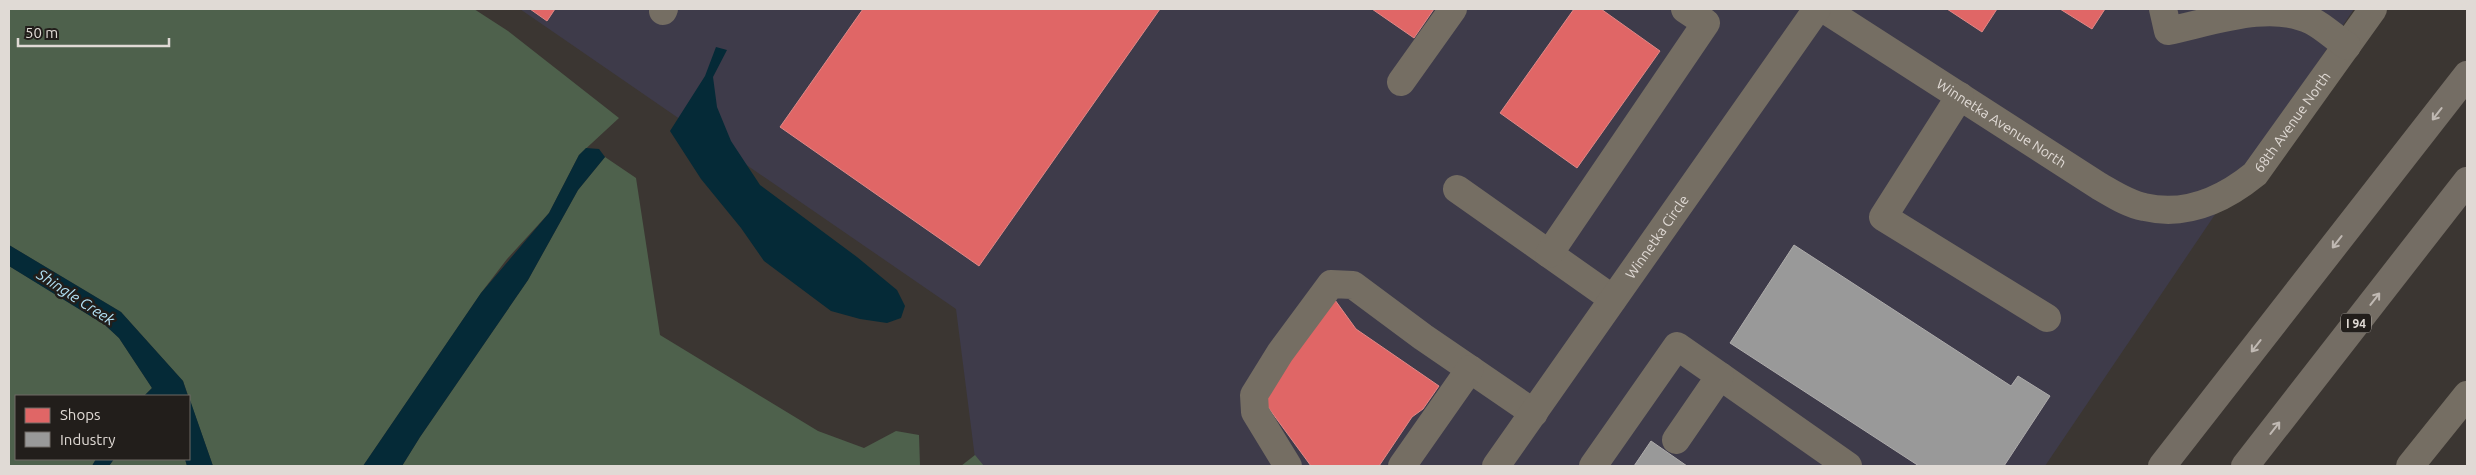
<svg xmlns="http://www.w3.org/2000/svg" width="2476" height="475" font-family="Ubuntu,sans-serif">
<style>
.commercial{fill:#3e3b4a}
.green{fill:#4e614c}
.water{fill:#052a37}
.shops{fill:#e06666;stroke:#e08987}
.industry{fill:#999;stroke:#aeacab}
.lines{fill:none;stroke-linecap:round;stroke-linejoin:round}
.minor{stroke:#756e63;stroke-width:28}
.highway{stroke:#746d64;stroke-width:28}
.oneway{stroke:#c0b9b3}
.labels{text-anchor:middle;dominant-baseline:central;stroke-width:5;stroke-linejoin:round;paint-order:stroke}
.shield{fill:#221e1b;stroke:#a7a29d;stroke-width:1}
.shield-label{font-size:12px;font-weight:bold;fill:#e0dad5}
.street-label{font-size:14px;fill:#e0dad5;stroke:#221e1b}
.water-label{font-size:15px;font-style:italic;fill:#b4e4f8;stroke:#221e1b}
</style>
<rect width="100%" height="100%" fill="#3b3632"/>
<path class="commercial" d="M520 9H2354L2045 466H976L956 309Z"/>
<g class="green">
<path d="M9 9H474L508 31 619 118 579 155 549 213 507 259 481 293 363 466H213L183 381 121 312 9 245Z"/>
<path d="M605 157 636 178 660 335 818 431 864 448 896 431 919 435 920 466H402L420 437 528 280 578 190Z"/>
<path d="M9 266 105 325 119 338 152 388 144 396H16V459H96L92 466H9Z"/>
<path d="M975 455 984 466H961Z"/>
<path d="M114 459H185L187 466H109Z"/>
</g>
<g class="water">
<path d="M716 47 727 50 713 77 717 107 731 141 760 185 857 257 897 290 905 306 901 318 887 323 860 319 831 311 764 261 741 228 701 179 670 131 705 76Z"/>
<path d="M586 148 599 149 605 157 578 190 528 280 420 437 402 466H363L481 293 549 213 579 155Z"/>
<path d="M9 245 121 312 183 381 188 396H144L152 388 119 338 105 325 9 266Z"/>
<path d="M189 397 213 466H187L185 459H189Z"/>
<path d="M96 459H114L109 466H92Z"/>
</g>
<g class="shops">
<path d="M530 9H555L547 21Z"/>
<path d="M863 9H1160L979 266 780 127Z"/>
<path d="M1372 9H1434L1414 38Z"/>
<path d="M1574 9H1601L1660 51 1577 168 1500 113Z"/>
<path d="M1947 9H1997L1982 32Z"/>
<path d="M2060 9H2105L2092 29Z"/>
<path d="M1335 300 1356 329 1439 386 1423 409 1412 417 1379 466H1311L1262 399Z"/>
</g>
<g class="industry">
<path d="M1794 245 2011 386 2018 376 2050 396 2004 466H1919L1730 343Z"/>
<path d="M1651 441 1687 466H1634Z"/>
</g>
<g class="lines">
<g class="minor">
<path id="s1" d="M1824 9 2099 186C2113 194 2128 204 2144 207 2186 217 2223 200 2255 174L2373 9"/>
<path d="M2163 9 2168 31C2212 22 2270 0 2312 21 2324 27 2335 38 2347 46"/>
<path d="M663 11 664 9"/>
<path d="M1401 82 1453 9"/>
<path d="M1960 96 1883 217 2047 318"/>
<path d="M1457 189 1613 299"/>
<path d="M1549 254 1706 23 1685 9"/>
<path d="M1720 376 1848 466"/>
<path d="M1288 466 1255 412 1254 395 1280 353 1331 284 1353 285 1423 337 1534 413"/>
<path d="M1402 466 1470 369"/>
<path id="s2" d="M1496 466 1817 9"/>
<path d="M1593 466 1677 346 1720 376 1676 440"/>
<path d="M2410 466 2467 395"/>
</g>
<g class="highway">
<path d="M2162 466 2467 75"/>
<path d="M2245 466 2467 181"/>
</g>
</g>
<defs><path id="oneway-shaft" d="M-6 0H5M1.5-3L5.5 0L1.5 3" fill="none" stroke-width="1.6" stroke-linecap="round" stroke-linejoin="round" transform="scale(1.25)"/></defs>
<g class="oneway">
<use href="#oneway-shaft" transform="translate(2437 114) rotate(128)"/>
<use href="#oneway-shaft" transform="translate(2337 242) rotate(128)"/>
<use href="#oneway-shaft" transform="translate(2375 299) rotate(-52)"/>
<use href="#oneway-shaft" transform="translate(2256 346) rotate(128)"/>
<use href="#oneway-shaft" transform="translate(2275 428) rotate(-52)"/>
</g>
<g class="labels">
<rect class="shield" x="2341" y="313.5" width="30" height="19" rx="4"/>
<g class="shield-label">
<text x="2356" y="323">I 94</text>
</g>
<g class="street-label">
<text stroke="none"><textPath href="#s1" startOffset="561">68th Avenue North</textPath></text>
<text stroke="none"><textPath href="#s1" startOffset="211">Winnetka Avenue North</textPath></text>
<text stroke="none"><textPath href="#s2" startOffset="280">Winnetka Circle</textPath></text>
</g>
<g class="water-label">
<text transform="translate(76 297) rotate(33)">Shingle Creek</text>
</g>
</g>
<rect width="2476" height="475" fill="none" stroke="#e0dad5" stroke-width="20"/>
<rect x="15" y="395" width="175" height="65" fill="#221e1b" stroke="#6e6965"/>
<rect x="25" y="408" width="25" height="15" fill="#e06666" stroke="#6e6965"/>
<text x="60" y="420" font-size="15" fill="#e0dad5">Shops</text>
<rect x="25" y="432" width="25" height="15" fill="#999999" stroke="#6e6965"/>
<text x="60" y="445" font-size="15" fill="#e0dad5">Industry</text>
<path d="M18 38v8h151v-8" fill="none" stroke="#e0dad5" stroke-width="2.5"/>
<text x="25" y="38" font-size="15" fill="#e0dad5" stroke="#221e1b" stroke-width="4" paint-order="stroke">50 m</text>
</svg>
